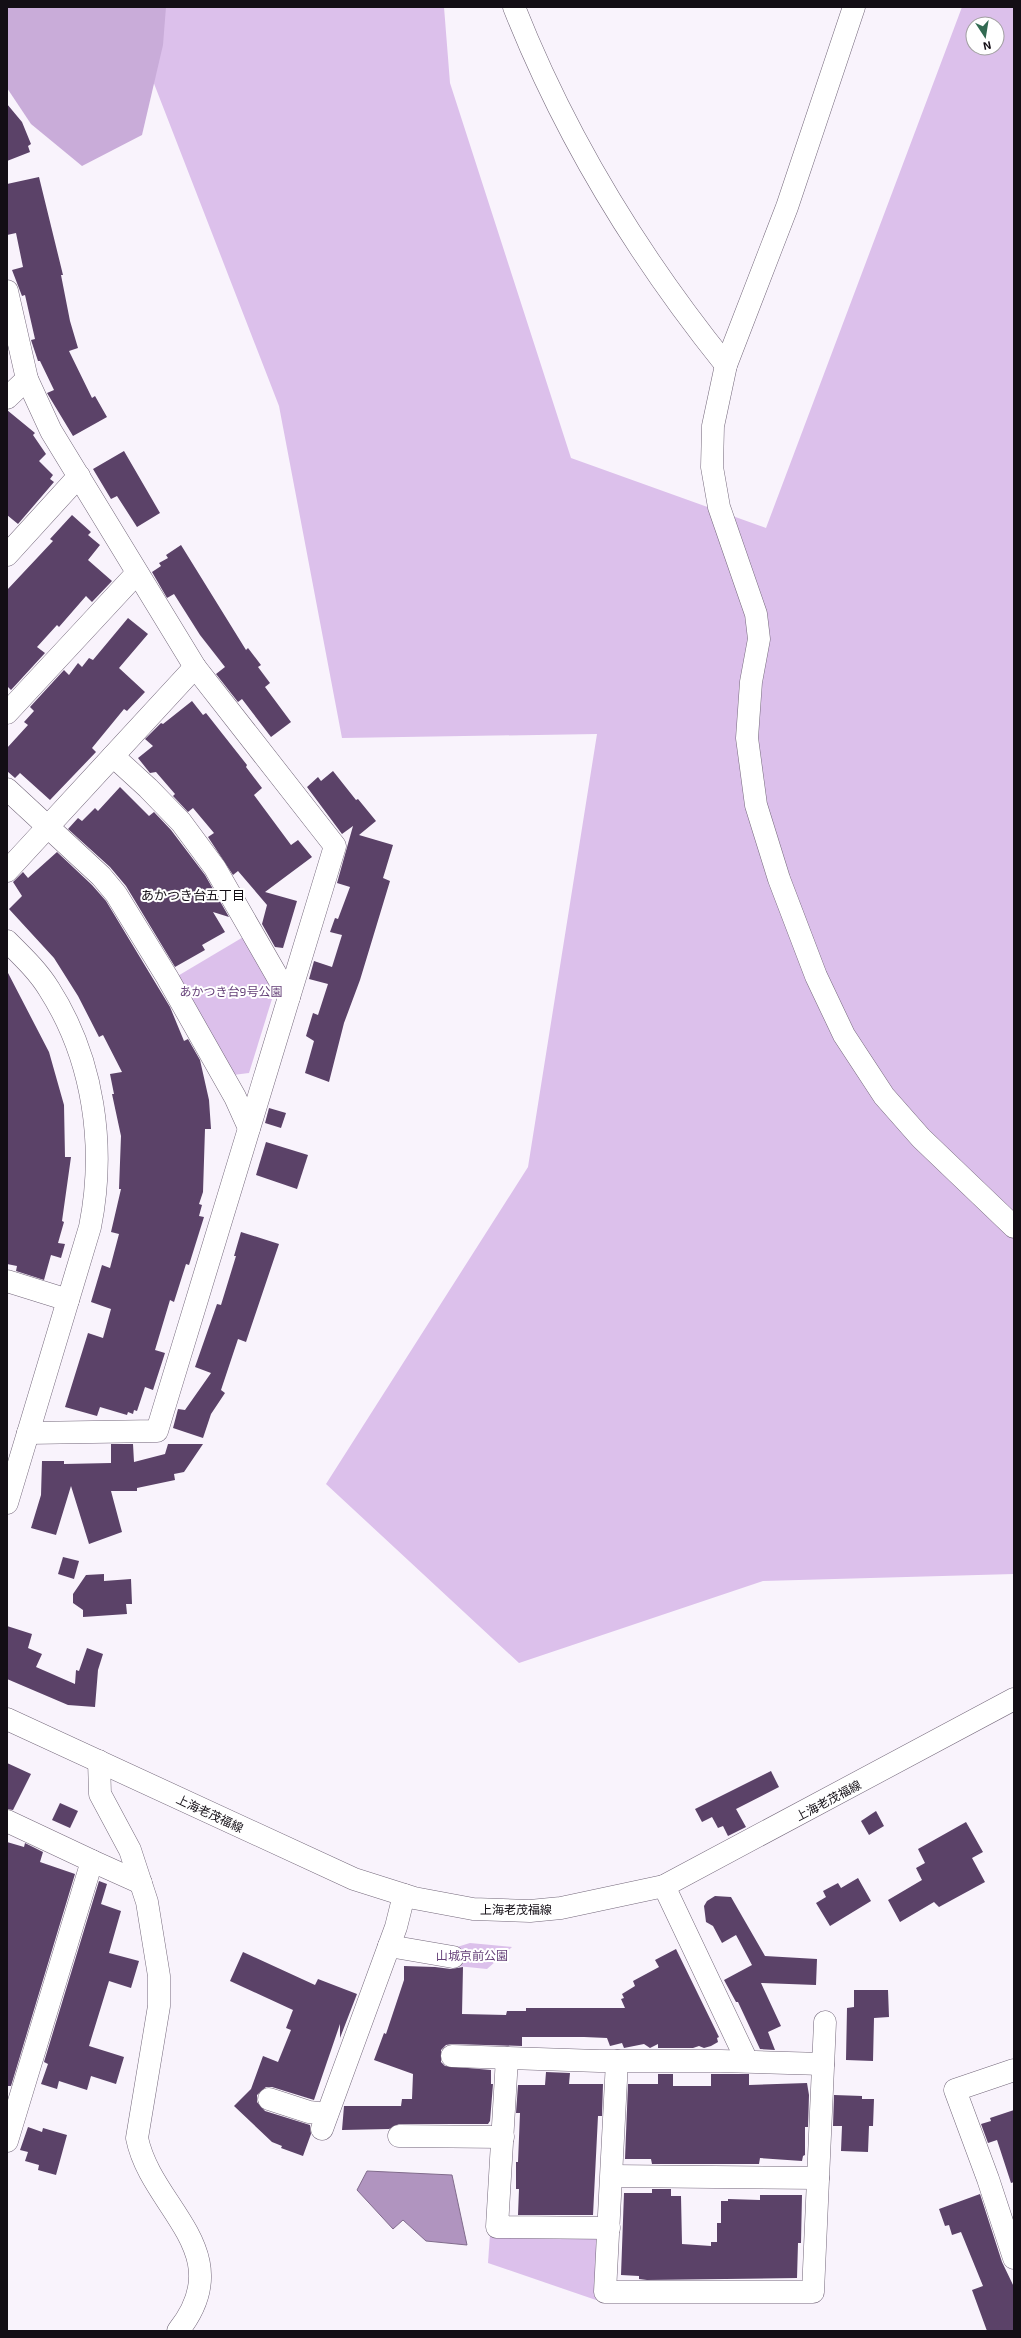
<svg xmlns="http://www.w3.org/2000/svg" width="1021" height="2338" font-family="'Exo 2','Noto Sans JP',sans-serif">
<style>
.green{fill:#dcc0eb;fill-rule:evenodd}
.forest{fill:#c9acd9}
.water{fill:#b094bf;stroke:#816c8c}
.building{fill:#5b4268}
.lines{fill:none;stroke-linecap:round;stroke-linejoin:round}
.minor-casing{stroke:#74687b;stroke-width:23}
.major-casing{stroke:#74687b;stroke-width:23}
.minor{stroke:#fff;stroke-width:22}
.major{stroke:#fff;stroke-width:22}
.labels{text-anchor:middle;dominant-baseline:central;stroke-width:4;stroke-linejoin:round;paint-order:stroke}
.park-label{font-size:12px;fill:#643f77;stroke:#fff}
.street-label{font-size:12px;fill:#130e15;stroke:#fff}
.neighbourhood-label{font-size:13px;fill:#130e15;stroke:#fff}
</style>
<rect width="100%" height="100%" fill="#f9f3fc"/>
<g class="green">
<path d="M138 7H444L450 83 571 458 766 528 962 7H1014V1574L763 1581 519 1663 326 1484 528 1167 597 734 342 738 279 406 134 32ZM973 24H997V48H973Z"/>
<path d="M245 936 271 980 272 999 249 1073 233 1075 176 977Z"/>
<path d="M470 1943 512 1947 487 1969 457 1966V1947Z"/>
<path d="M490 2234 592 2235 599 2240 596 2300 488 2263Z"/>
</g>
<path class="forest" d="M7 7H166L163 45 142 135 82 166 31 124 7 88Z"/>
<path class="water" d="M367 2171 452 2175 467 2245 426 2241 403 2220 393 2229 357 2190Z"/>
<g class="building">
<path d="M7 104 22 122 31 144 28 146 30 152 7 161Z"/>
<path d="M39 177 63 275H61L70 321 78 348 69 351 92 398 95 396 107 417 73 436 47 393 54 390 40 361H38L31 340 35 339 25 295 22 296 12 270 23 267 16 233 7 235V184Z"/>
<path d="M7 410 35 433 33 435 46 454 39 461 53 475 50 479 54 482 18 524 7 515Z"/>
<path d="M124 451 160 513 137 527 117 496 111 499 93 469Z"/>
<path d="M72 515 91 532 88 535 100 545 88 560 112 581 92 602 86 596 59 627 57 625 37 647 45 653 11 690 7 686V590L53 541 50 539Z"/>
<path d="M181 545 246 650 248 648 261 665 258 667 270 683 265 687 291 722 271 737 242 699 238 702 216 674 225 667 200 635 174 594 167 598 152 572 161 566 159 563 168 558 166 555Z"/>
<path d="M128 618 148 634 119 668 145 692 127 711 124 709 92 748 96 752 50 800 20 773 15 778 7 771V748L28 725 24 722 34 711 30 707 64 670 69 675 78 663 82 667 89 658 93 660Z"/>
<path d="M192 701 203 715 206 713 247 765 246 767 262 788 254 795 291 845 298 840 312 857 265 892 297 901 283 948 275 947 262 924 267 905 238 871 233 875 208 837 214 833 193 808 188 812 173 796 175 794 156 772 150 773 138 758 153 746 145 739 161 723 163 724Z"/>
<path d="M333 771 356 800 358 799 376 821 359 835 393 845 383 878 390 881 360 980 344 1023 329 1082 305 1073 314 1041 306 1036 313 1013 318 1015 328 984 309 979 314 961 332 967 342 935 330 932 335 918 338 919 350 887 337 883 353 826 342 834 307 787 318 777 321 781Z"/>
<path d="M120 787 149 816 154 812 171 830 205 875 229 917 213 912 225 932 202 945 205 950 175 967 126 886 110 867 68 829 78 818 82 821 95 808 98 811Z"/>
<path d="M57 852 92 885 106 901 170 1007 184 1041 188 1039 200 1060 209 1100 211 1129H205L203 1192 199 1204 202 1205 199 1216 204 1217 189 1265 186 1264 174 1302 170 1300 155 1350 165 1353 153 1390 145 1387 137 1411 134 1410 133 1414 128 1412 127 1415 100 1407 97 1416 65 1407 88 1333 103 1338 111 1309 91 1302 102 1265 110 1268 119 1234 111 1232 121 1189H119L121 1136 112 1094H114L110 1074 122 1072 103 1035 99 1037 78 996 54 958 9 909 22 896 13 882 23 872 28 878Z"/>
<path d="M7 971 49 1052 64 1105 65 1157H71L62 1221 64 1222 58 1243 65 1244 61 1258 51 1255 44 1280 16 1271 17 1266 7 1264Z"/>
<path d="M269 1108 286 1113 281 1128 265 1123Z"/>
<path d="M266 1142 308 1155 297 1189 256 1175Z"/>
<path d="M241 1232 279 1244 246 1342 238 1339 221 1390 225 1393 211 1414 203 1438 173 1428 178 1409 185 1410 211 1373 195 1367 217 1304 221 1305 236 1256H234Z"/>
<path d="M111 1444H133L134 1462 165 1454 168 1444H203L184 1472 174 1474 175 1480 137 1488V1491H111L122 1532 89 1544 71 1486 56 1535 31 1528 41 1495 42 1461H64V1464L111 1463Z"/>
<path d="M63 1557 79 1561 74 1579 58 1574Z"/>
<path d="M104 1574V1581L131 1579 132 1604H126L127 1614 83 1617V1610L73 1603V1594L86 1575Z"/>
<path d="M7 1626 32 1634 28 1648 42 1654 36 1667 75 1684 76 1670 79 1671 87 1648 103 1654 98 1670 95 1707 68 1705 7 1679Z"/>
<path d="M7 1763 31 1774 13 1810 7 1809Z"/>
<path d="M771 1771 779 1787 736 1809 746 1827 728 1836 723 1826 718 1828 712 1817 702 1822 695 1809Z"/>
<path d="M60 1803 78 1811 70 1828 52 1820Z"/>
<path d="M876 1811 884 1826 869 1835 861 1821Z"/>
<path d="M966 1822 983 1852 972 1858 985 1882 939 1907 934 1902 900 1922 888 1900 922 1880 916 1868 925 1863 918 1849Z"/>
<path d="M7 1842 24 1847 25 1843 43 1852 40 1862 75 1874 11 2086H7Z"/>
<path d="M858 1878 871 1901 830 1926 816 1903 826 1897 823 1891 838 1883 841 1888Z"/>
<path d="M99 1881 107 1884 101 1904 121 1911 109 1953 139 1961 131 1988 109 1981 89 2046 124 2057 116 2084 91 2076 87 2090 59 2081 57 2089 41 2084 48 2064 44 2062Z"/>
<path d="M715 1896 731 1897 765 1956 817 1959 816 1985 761 1983 781 2026 768 2032 775 2050 760 2049 738 2002H736L724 1980 752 1965 736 1935 722 1943 713 1926 706 1922 704 1906 707 1901Z"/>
<path d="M676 1949 719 2037 717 2038 718 2042 711 2046 704 2048 699 2046 693 2048H658V2044L650 2048 644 2044 624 2048 622 2043 610 2046 607 2038 584 2037H522V2046L452 2044 446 2045 441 2050V2062L445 2066 491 2070V2084H493L490 2121 488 2124H399L389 2129 342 2130 344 2106H401L402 2099H412L413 2074 374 2060 384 2033 386 2034 404 1980V1966L435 1967 451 1969 463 1967 462 2014 506 2015 507 2011H526V2008H625L621 1999 624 1998 622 1994 635 1986 633 1981 659 1967 655 1960Z"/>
<path d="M243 1952 315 1985 318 1979 357 1994 340 2038V2024L314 2100 272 2087H266L257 2095V2102L265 2111 310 2125 311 2134 303 2156 281 2148 282 2146 272 2142 234 2106 251 2089 263 2056 278 2062 291 2030 286 2028 293 2010 230 1981Z"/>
<path d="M854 1990H888L889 2017 874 2018 873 2061 846 2060 847 2008 854 2007Z"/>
<path d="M546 2072 570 2073 569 2084H603L602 2116H598L593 2215H518L519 2189H516V2162H518L520 2113H516L518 2085H545Z"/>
<path d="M658 2074H673V2086H711V2074H749V2085L807 2083 809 2095 808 2127H805V2155L803 2156 802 2161 760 2158 759 2164H652L651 2159H625L628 2084H658Z"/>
<path d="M834 2095 862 2096V2099H874L873 2126H869L868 2152 841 2151 842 2126H833Z"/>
<path d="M1014 2110V2182L1011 2183 997 2140 988 2143 981 2124 991 2121 990 2118Z"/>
<path d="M28 2127 42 2132 43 2128 67 2135 56 2175 38 2170 39 2165 25 2161 28 2152 20 2150Z"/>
<path d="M652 2189H671V2196H681L682 2244 711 2246V2242H717V2223H721V2201H728V2199L760 2200V2195H802L801 2243H798L797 2278 647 2280 639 2279V2276L621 2275 624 2193H652Z"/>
<path d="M980 2194 1002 2262 1014 2287V2331H987L972 2290 983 2286 961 2232 952 2235 949 2225 945 2226 939 2209Z"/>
</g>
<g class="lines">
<g class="minor-casing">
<g id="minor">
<path d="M514 7C565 136 639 257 726 365"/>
<path d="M854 7 787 207 726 365 713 426 712 467 719 507 756 614 759 639 751 682 747 738 756 805 779 879 816 976 844 1035 884 1096 921 1138 1014 1227"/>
<path d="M7 291 27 379 51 431 195 667 335 846 157 1431 28 1433"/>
<path d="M7 398 27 379"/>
<path d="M7 555 79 476"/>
<path d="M7 713 137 573"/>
<path d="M113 756 148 788 181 822 215 868 289 997"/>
<path d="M7 789 101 876 116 894 167 977 235 1097 249 1128"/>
<path d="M7 871 195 667"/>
<path d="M7 941C22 956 38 971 49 989 94 1059 106 1147 90 1227L7 1503"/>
<path d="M7 1281 68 1300"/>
<path d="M99 1761 100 1794 130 1850 147 1902 159 1976V2006L137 2138C151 2208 241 2252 178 2331"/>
<path d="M7 1821 92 1861 7 2141"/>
<path d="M92 1861 141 1883"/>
<path d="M664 1886 747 2061"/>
<path d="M389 1946 453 1957"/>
<path d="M452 2056 599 2061H721L823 2064"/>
<path d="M507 2058 497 2227 609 2228"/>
<path d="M617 2061 605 2292H813L825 2022"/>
<path d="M1014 2070 955 2090 988 2179 1014 2258"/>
<path d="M269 2099 309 2112 327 2114"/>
<path d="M322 2129 396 1927 404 1895"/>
<path d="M399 2136 503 2137"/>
<path d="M612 2176 818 2178"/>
</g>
</g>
<g class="major-casing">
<path id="major" d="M7 1719 354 1879 414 1898 473 1909 530 1911 561 1908 664 1886 1014 1699"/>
</g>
<use href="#minor" class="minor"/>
<use href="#major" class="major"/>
</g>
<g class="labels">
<g class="park-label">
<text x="231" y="991">あかつき台9号公園</text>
<text x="472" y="1955">山城京前公園</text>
</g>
<g class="street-label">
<text transform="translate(828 1800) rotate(-28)">上海老茂福線</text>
<text transform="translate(210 1813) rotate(25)">上海老茂福線</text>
<text x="516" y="1909">上海老茂福線</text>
</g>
<g class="neighbourhood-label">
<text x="193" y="895">あかつき台五丁目</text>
</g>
</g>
<rect width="1021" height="2338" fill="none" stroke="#130e15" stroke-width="16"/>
<g transform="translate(985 36) rotate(168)"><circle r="19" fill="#ffffff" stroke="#a19fa1"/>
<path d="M0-3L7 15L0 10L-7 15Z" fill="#326a52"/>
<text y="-6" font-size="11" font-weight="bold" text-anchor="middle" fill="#130e15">N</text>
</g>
</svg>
